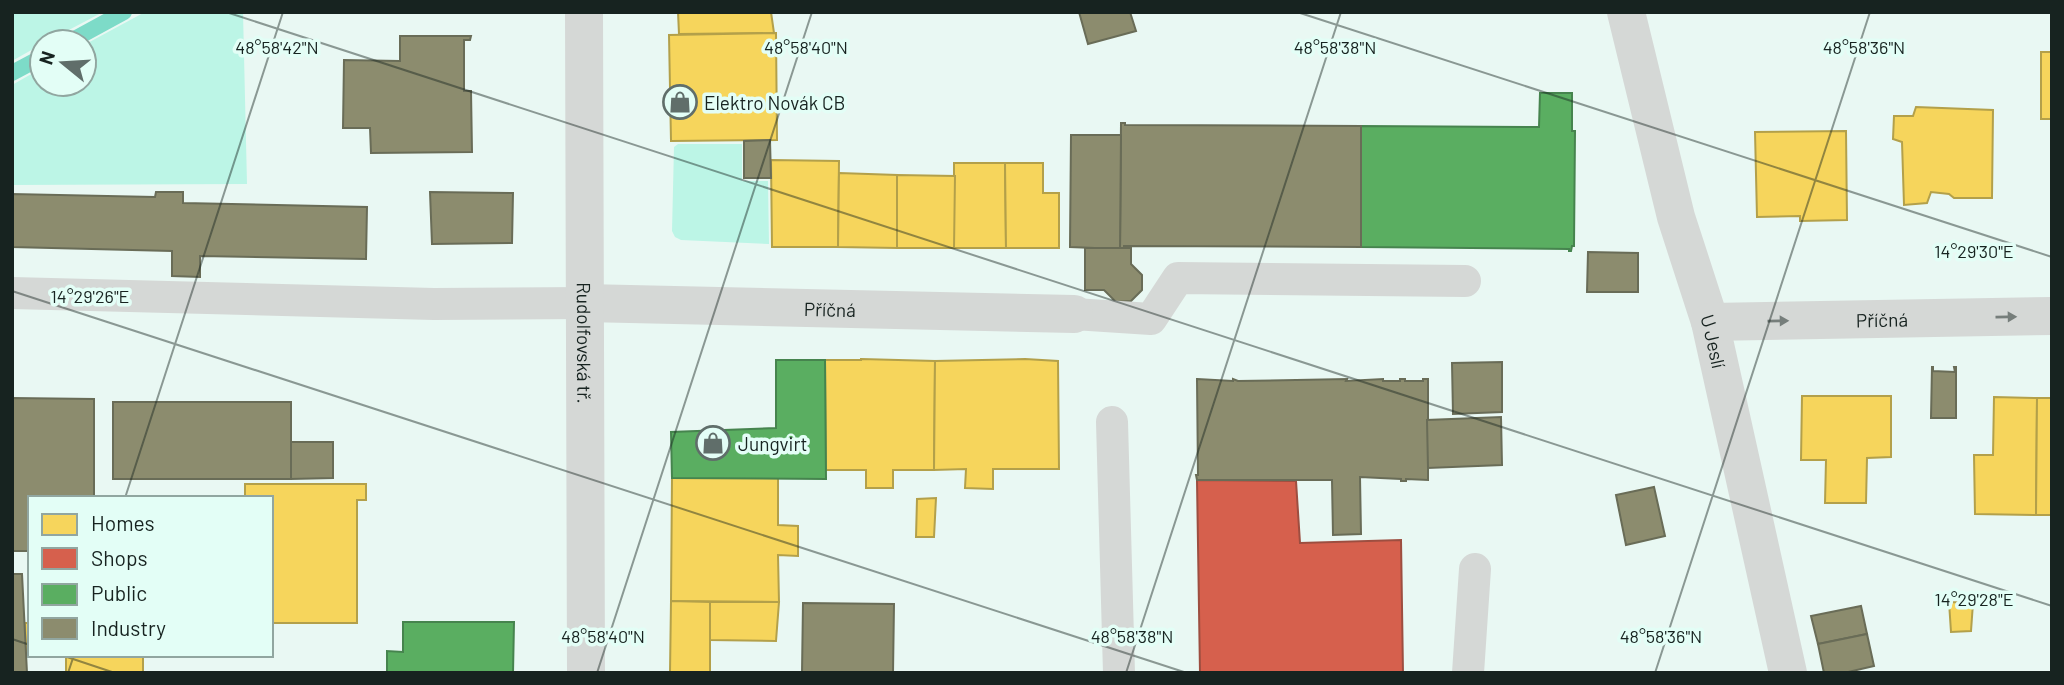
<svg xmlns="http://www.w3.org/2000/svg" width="2064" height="685" font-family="Barlow,sans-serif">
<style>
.green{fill:#bcf5e6}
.homes{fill:#f6d55c;stroke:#b3a04a;stroke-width:2}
.shops{fill:#d6604d;stroke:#9d4e40;stroke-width:2}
.public{fill:#5aae61;stroke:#46844e;stroke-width:2}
.industry{fill:#8c8c6e;stroke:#696c57;stroke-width:2}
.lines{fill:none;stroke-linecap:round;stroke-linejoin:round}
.stream{stroke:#7ddbc8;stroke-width:16}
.service{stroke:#d5d8d6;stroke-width:32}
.minor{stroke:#d5d8d6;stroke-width:38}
.secondary{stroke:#d5d8d6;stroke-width:38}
.oneway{fill:#767e7b}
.ticks{fill:none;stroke:#172320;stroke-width:2;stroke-opacity:0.45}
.labels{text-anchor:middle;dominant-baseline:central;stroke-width:7;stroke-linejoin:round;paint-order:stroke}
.poi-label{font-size:19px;fill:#172320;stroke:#e3fef6;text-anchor:start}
.street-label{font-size:19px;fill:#172320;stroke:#e3fef6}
.ticks-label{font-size:18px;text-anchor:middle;fill:#172320;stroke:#e3fef6;stroke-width:7;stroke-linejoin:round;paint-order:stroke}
</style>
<rect width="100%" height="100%" fill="#e9f8f3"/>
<g class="green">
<path d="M12 12H103L46 42H42V44L12 61Z"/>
<path d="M145 12H243L247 184 12 185V85L42 68V84H84V45Z"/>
<path d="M678 144H742V181H768L769 244 681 240 675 237 672 231 674 147Z"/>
</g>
<g class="homes">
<path d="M678 12H771L774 33 679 34Z"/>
<path d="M776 33 777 140 671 141 669 35Z"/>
<rect x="2041" y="52" width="11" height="67"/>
<path d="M1916 107 1993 110 1992 198H1954L1949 194 1931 192 1927 203 1904 205 1902 142 1893 139 1894 116H1913Z"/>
<path d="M1846 131 1847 220 1800 221V216L1757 217 1755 132Z"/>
<path d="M771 160 839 161 838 247H772Z"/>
<path d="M954 163H1005L1006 248H954Z"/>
<path d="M1005 163H1043V193H1059V248H1006Z"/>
<path d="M839 173 897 175V248L838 247Z"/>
<path d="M897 175 955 176 954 248H897Z"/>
<path d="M861 359 935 361 934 470H893V488H866V470H826L825 360H861Z"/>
<path d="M1025 359 1058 361 1059 469H993V489L965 488 966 469 934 470 935 361Z"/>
<path d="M1802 396H1891V457L1867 458 1866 503H1825L1826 460H1801Z"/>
<path d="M1994 397 2037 398 2036 515 1975 514 1974 455H1993Z"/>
<path d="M2037 398H2052V515H2036Z"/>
<path d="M672 478H778V525L798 526V556L778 555 779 602 671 601Z"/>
<path d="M245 484H366V500H357V623H271V498H245Z"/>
<path d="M936 498 934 537H916L917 499Z"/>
<path d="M671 601 710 602V673H670Z"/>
<path d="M710 602H779L776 641 710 640Z"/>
<path d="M1949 602 1973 603 1971 631 1951 632Z"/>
<path d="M25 623H30V654L26 653Z"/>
<path d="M47 655H143V673H66V657Z"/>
</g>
<path class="shops" d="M1197 480 1296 481 1300 543 1401 540 1403 673H1200Z"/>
<g class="public">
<path d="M1540 93H1572V131H1575L1574 246H1572L1571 251H1569V249L1361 247V126L1539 127Z"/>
<path d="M776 360H825L826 479 672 478 671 432 776 428Z"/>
<path d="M403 622H514L513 673H387V651L403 652Z"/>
</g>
<g class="industry">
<path d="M1079 12H1130L1136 31 1088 44Z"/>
<path d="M400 36H471L470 40H464V91H471L472 152 371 153 370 128H343L344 60 400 61Z"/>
<path d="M1121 123H1125V125L1361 126V247L1124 246V249H1120Z"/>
<path d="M1071 135H1121L1120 249 1070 247Z"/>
<path d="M770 140 771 178H744V141Z"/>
<path d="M156 192H183V203L367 207 366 259 200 256V277L172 276V251L12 247V194L155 197Z"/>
<path d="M430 192 513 193 512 243 432 244Z"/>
<path d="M1085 248H1131V264L1142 275V290L1131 301 1116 302 1104 290H1085Z"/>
<path d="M1588 252 1638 253V292H1587Z"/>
<path d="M1502 362V412L1453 414 1452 363Z"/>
<path d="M1932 367H1933V371L1955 372 1954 367H1956V418H1931Z"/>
<path d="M1197 379 1233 381V379L1238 381 1347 379 1346 381 1383 379V381H1400V379H1405V381H1423V379H1428V480L1406 479V481H1401V479L1360 477 1361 534 1333 535 1332 480H1197L1196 475H1198Z"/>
<path d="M12 398 94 399V498H30V551H12Z"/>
<rect x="113" y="402" width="178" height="77"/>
<path d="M1501 417 1502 465 1428 468 1427 420Z"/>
<path d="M291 442H333V478L291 479Z"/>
<path d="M1654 487 1665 536 1626 545 1616 495Z"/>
<path d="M12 574H22L27 673H12Z"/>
<path d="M803 603 894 604 893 673H802Z"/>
<path d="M1861 606 1867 634 1818 644 1811 616Z"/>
<path d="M1867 634 1874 666 1844 673H1824L1818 644Z"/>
</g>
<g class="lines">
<g class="stream">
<path d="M69 42 124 12"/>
<path d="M12 73 42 57"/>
</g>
<g class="service">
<path d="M12 293 434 304 585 303"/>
<path d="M1074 314 1151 319 1178 278 1465 281"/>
<path d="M1112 422 1119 673"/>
<path d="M1468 673 1475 569"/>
</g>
<g class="minor">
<path id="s1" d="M1626 12 1676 217 1710 322 1788 673"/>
<path id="s2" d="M585 303 1074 314"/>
<path id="s3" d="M1710 322 2052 316"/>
</g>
<path class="secondary" id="s4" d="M584 12 586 673"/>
</g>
<defs><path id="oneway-solid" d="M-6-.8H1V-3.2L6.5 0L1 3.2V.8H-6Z" transform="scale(1.75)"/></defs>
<g class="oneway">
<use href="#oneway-solid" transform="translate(2006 317) rotate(-1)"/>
<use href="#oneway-solid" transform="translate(1778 321) rotate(-1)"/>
</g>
<path class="ticks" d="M226 12 2052 606M1297 12 2052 257M12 291 1187 673M125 498 283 12M12 639 30 645M61 655 115 673M68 673 74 655M597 673 812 12M1126 673 1341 12M1655 673 1870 12"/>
<defs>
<g id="shop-ring" transform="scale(1.75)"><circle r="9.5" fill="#e3fef6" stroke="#606e6a" stroke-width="1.5"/><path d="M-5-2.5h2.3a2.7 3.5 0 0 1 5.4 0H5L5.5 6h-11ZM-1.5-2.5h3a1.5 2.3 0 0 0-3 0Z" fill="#606e6a"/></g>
</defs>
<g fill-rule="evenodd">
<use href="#shop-ring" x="680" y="102"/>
<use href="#shop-ring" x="713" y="443"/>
</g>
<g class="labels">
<g class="poi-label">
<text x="704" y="102">Elektro Novák CB</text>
<text x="738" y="443">Jungvirt</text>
</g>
<g class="street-label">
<text stroke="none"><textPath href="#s2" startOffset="245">Příčná</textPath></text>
<text stroke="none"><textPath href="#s3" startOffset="172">Příčná</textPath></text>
<text stroke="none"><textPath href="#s1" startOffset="341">U Jeslí</textPath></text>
<text stroke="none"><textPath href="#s4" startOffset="331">Rudolfovská tř.</textPath></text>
</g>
</g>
<g class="ticks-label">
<text x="277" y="54">48°58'42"N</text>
<text x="806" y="54">48°58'40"N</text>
<text x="1335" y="54">48°58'38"N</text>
<text x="1864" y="54">48°58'36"N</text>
<text x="1974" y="258">14°29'30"E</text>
<text x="90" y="303">14°29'26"E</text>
<text x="1974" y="606">14°29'28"E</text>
<text x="603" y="643">48°58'40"N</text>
<text x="1132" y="643">48°58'38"N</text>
<text x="1661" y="643">48°58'36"N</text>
</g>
<rect width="2064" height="685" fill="none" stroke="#172320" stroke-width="28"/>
<rect x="28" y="496" width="245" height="161" fill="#e3fef6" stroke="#91a6a0" stroke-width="2"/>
<rect x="42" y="514" width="35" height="21" fill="#f6d55c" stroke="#91a6a0" stroke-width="2"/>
<text x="91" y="531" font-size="21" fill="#172320">Homes</text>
<rect x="42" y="548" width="35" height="21" fill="#d6604d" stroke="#91a6a0" stroke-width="2"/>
<text x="91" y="566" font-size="21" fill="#172320">Shops</text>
<rect x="42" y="584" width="35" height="21" fill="#5aae61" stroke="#91a6a0" stroke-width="2"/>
<text x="91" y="601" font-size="21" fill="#172320">Public</text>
<rect x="42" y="618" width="35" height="21" fill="#8c8c6e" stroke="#91a6a0" stroke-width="2"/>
<text x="91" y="636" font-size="21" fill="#172320">Industry</text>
<g transform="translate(63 63) rotate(288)"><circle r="33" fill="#e3fef6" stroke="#91a6a0" stroke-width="2"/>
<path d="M0-5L12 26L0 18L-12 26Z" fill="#606e6a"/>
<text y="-10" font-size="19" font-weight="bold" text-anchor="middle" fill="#172320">N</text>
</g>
</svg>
